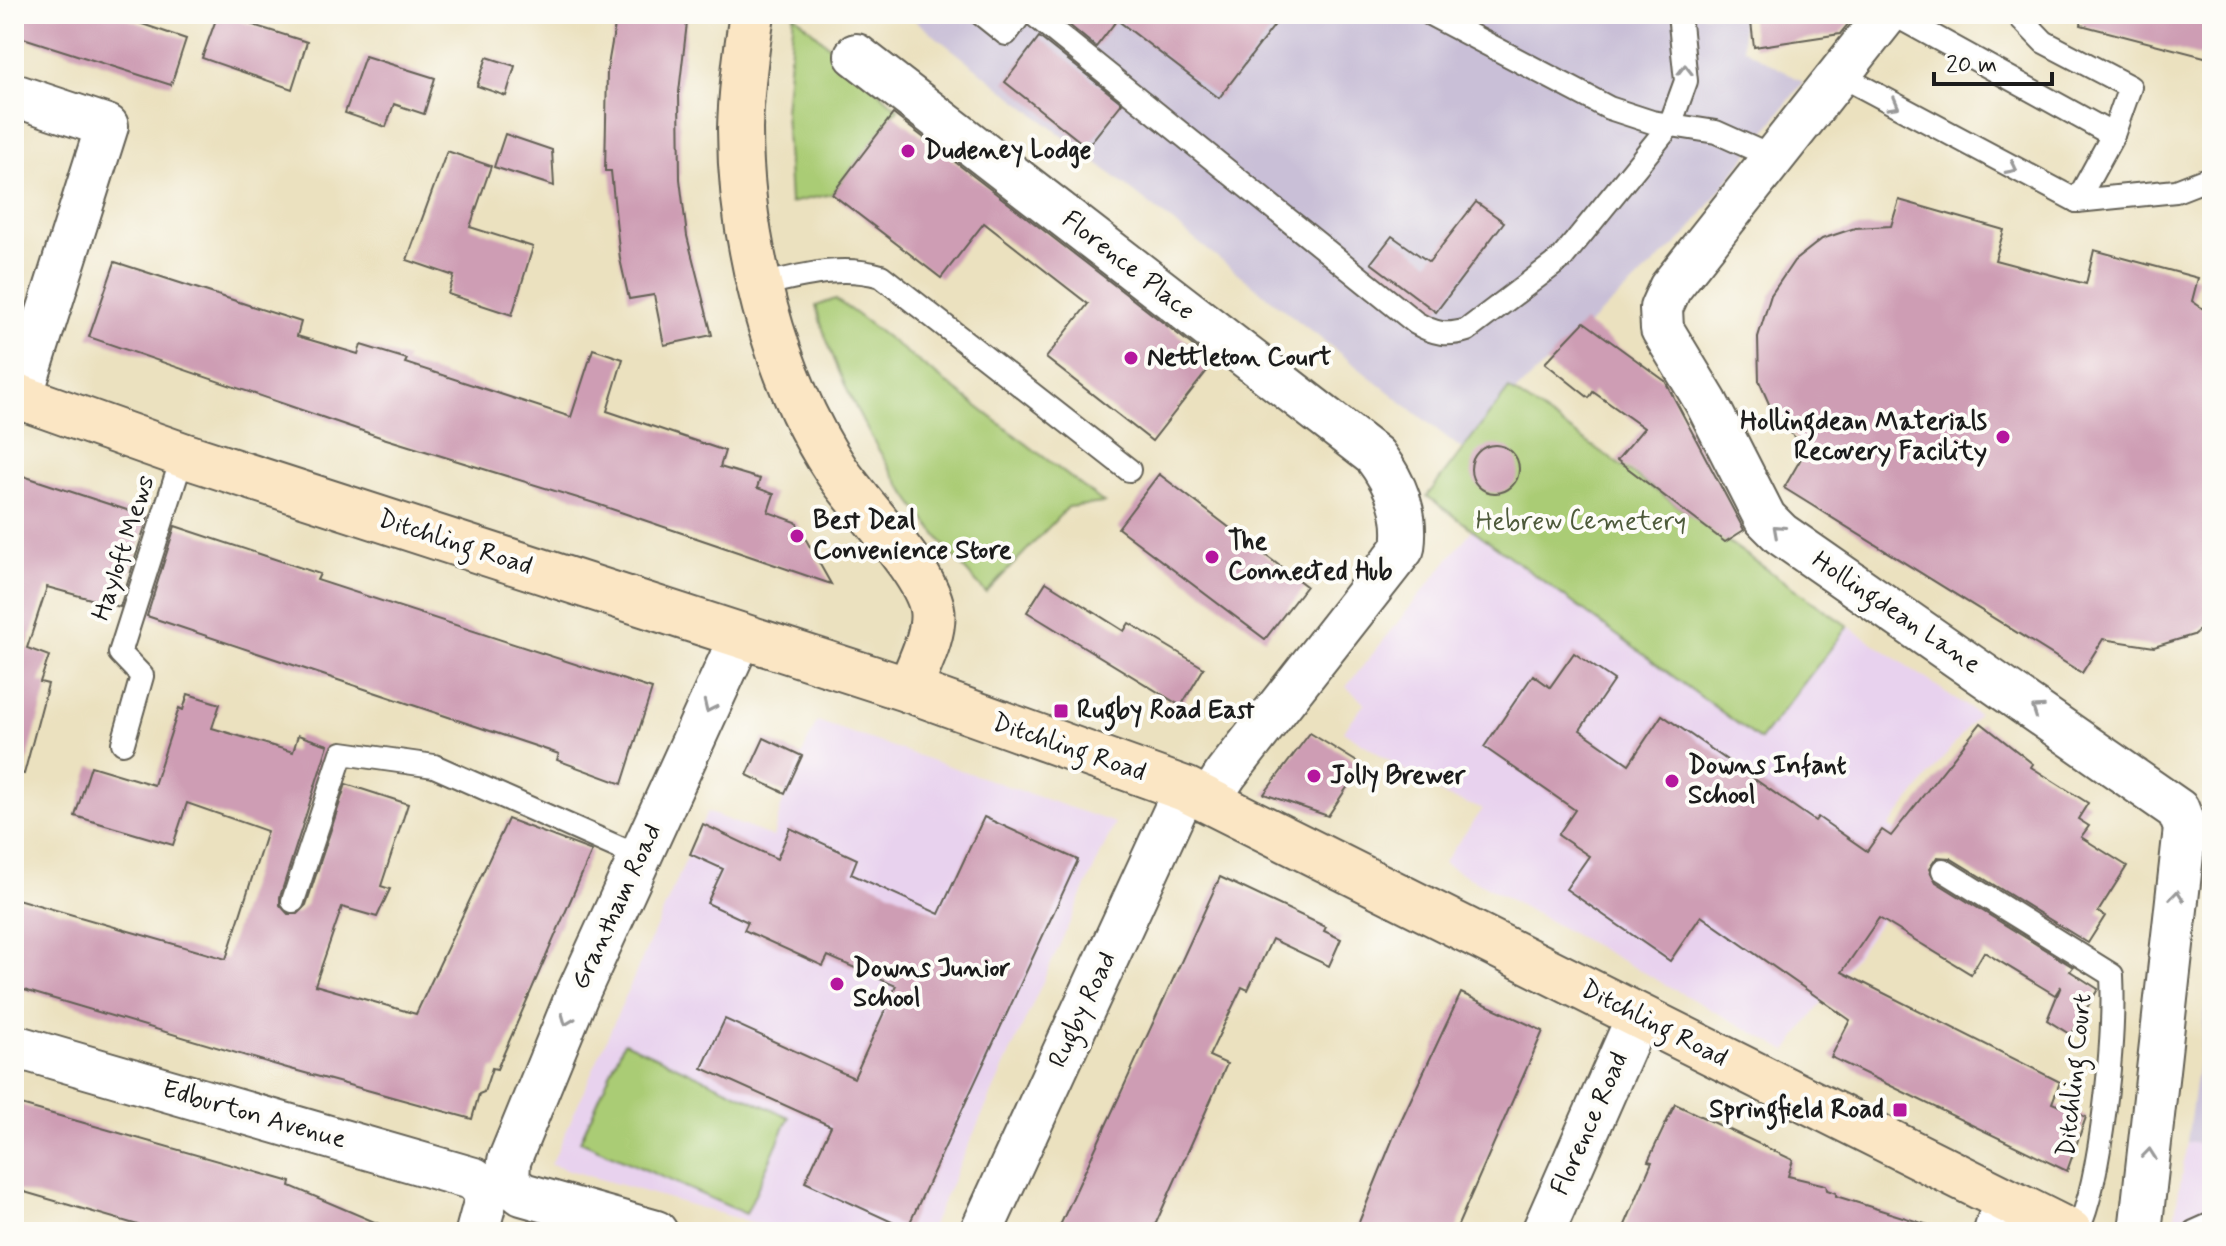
<svg xmlns="http://www.w3.org/2000/svg" width="2226" height="1246" font-family="Mynerve,sans-serif">
<style>
.built{fill:#e8d2ee}
.industrial{fill:#c9bfd7}
.green{fill:#aacc74;stroke:#637448;stroke-width:2}
.building{fill:#ce9db4}
.lines{fill:none;stroke-linecap:round;stroke-linejoin:round}
.lane-casing{stroke:#646155;stroke-width:26}
.street-casing{stroke:#646155;stroke-width:46}
.secondary-casing{stroke:#646155;stroke-width:48}
.lane{stroke:#fff;stroke-width:22}
.street{stroke:#fff;stroke-width:42}
.secondary{stroke:#fbe6c4;stroke-width:44}
.oneway{stroke:#999}
.poi-dot{fill:#b5179e;stroke:#fdfcf7;stroke-width:3}
.labels{text-anchor:middle;dominant-baseline:central;stroke-width:8;stroke-linejoin:round;paint-order:stroke}
.poi-label{font-size:26px;font-weight:bold;fill:#1c1c1c;stroke:#fdfcf7;text-anchor:start}
.street-label{font-size:26px;fill:#1c1c1c;stroke:#fdfcf7}
.park-label{font-size:26px;fill:#4e5a3b;stroke:#fdfcf7}
</style>
<rect width="100%" height="100%" fill="#fdfcf7"/>
<filter id="ink" filterUnits="userSpaceOnUse"><feTurbulence type="fractalNoise" baseFrequency=".0125" numOctaves="2"/><feDisplacementMap in="SourceGraphic" scale="16" xChannelSelector="R" yChannelSelector="G"/><feConvolveMatrix kernelMatrix="1 2 1 2 8 2 1 2 1" color-interpolation-filters="sRGB"/></filter>
<filter id="wash" filterUnits="userSpaceOnUse"><feTurbulence type="fractalNoise" baseFrequency=".006" numOctaves="4" result="noise"/><feDisplacementMap in="SourceGraphic" scale="32" xChannelSelector="R" yChannelSelector="G"/><feGaussianBlur stdDeviation="1.8" result="paint"/><feColorMatrix in="noise" values="0 0 0 0 0 0 0 0 0 0 0 0 0 0 0 0 0 1.4 0 .05"/><feComposite in="paint" operator="in"/></filter>
<g filter="url(#wash)">
<rect width="100%" height="100%" fill="#ebe1bf"/>
<g class="built">
<path d="M1472 530 1760 740 1848 626 1978 714 1889 827 1929 854 1787 1051 1443 863 1483 809 1446 797 1343 731 1365 703 1346 687Z"/>
<path d="M817 721 1115 823 929 1232H785L551 1165 707 812 773 837 785 793Z"/>
<path d="M2187 1142 2212 1146V1232H2185L2173 1226Z"/>
</g>
<g class="industrial">
<path d="M907 14H1742L1743 48 1803 82 1687 234 1514 393 1508 390 1463 450Z"/>
<path d="M2212 957V1146L2187 1142Z"/>
</g>
<g class="green">
<path d="M794 14 898 109 832 194 790 203 785 111Z"/>
<path d="M835 299 856 314 1104 503 1068 507 986 593C913 515 851 419 819 317L816 306Z"/>
<path d="M1509 389C1624 465 1734 548 1848 626L1760 740 1427 496Z"/>
<path d="M624 1042 789 1117 746 1214 580 1141Z"/>
</g>
<g id="blocks">
<g class="building">
<path d="M14 14H113L186 39 171 85 14 35Z"/>
<path d="M218 14 307 42 292 89 202 58Z"/>
<path d="M617 14H688L679 92 680 179 687 236 712 335 664 345 654 295 629 299 620 259 611 171H605L607 71Z"/>
<path d="M1283 14 1219 98 1117 20 1096 47 1057 15Z"/>
<path d="M1750 14H1848L1849 23 1840 34 1754 47Z"/>
<path d="M2082 14H2212V59L2081 25Z"/>
<path d="M1039 37 1122 103 1087 147 1005 82Z"/>
<path d="M365 56 435 78 424 114 394 104 386 127 345 113Z"/>
<path d="M487 57 515 66 506 96 477 86Z"/>
<path d="M893 114 1214 362 1152 441 1046 358 1088 304 984 223 941 278 832 194Z"/>
<path d="M505 134 552 150 554 186 494 167Z"/>
<path d="M447 151 491 166 470 227 533 247 512 315 448 294 454 276 407 260Z"/>
<path d="M1899 200 2004 230 1995 260 2086 284 2094 250 2198 278 2192 301 2212 315V619L2193 635 2154 647 2103 639 2082 673 1784 488 1806 450 1773 413 1759 381 1758 337 1771 295 1794 261 1822 239 1855 228 1891 226Z"/>
<path d="M1476 202 1504 222 1436 312 1371 263 1392 236 1429 262Z"/>
<path d="M115 262 301 322 297 336 358 354 361 345 407 359 405 363 571 417 593 349 623 359 607 411 725 451 720 467 760 479 757 488 774 494 768 512 796 522 831 584 594 503 383 438 89 337Z"/>
<path d="M1584 322 1665 381 1744 530 1725 542 1617 460 1644 428 1593 392 1589 398 1545 363Z"/>
<circle cx="1495" cy="469" r="24"/>
<path d="M14 473 148 517 120 607 47 587 27 648 49 656 40 682 48 684 24 774 14 772Z"/>
<path d="M1159 474 1306 586 1265 639 1118 528Z"/>
<path d="M175 526 320 574 317 580 652 689 622 784 557 760 559 754 147 616Z"/>
<path d="M1046 582 1124 631 1129 623 1204 668 1181 706 1027 612Z"/>
<path d="M1574 653 1614 680 1580 730 1629 764 1662 715 1815 821 1818 817 1867 851 1882 830 1891 836 1981 723 2033 764 2031 767 2088 803 2078 819 2089 826 2081 837 2127 866 2098 912 2105 916 2088 943 1950 858 1937 857 1929 869 1936 882 2073 967 2070 971 2098 989 2071 1035 2047 1020 2061 986 2055 995 1984 952 1971 974 1879 918 1842 972 2060 1082 2052 1103 2086 1117 2067 1171 1831 1057 1850 1020 1701 916 1670 961 1566 889 1589 856 1558 835 1575 810 1484 747 1533 675 1550 687Z"/>
<path d="M188 694 220 704 212 728 293 752 298 735 328 745 280 897V905L288 914H297L306 905 346 784 408 804 381 886 390 889 377 917 342 907 315 985 416 1014 508 819 592 851 497 1069 492 1068 484 1092 479 1094 472 1119 287 1068 14 987V898L226 959 267 831 187 803 173 845 75 816 91 766 154 785 179 708 183 710Z"/>
<path d="M1310 733 1362 765 1328 816 1264 794Z"/>
<path d="M764 738 802 756 785 793 747 775Z"/>
<path d="M984 817 1078 860 907 1229 805 1182 831 1126 702 1068 725 1019 854 1078 896 986 828 956 823 966 744 930 748 922 707 903 723 869 690 854 703 824 777 859 790 828 857 859 851 874 939 914Z"/>
<path d="M1220 877 1326 927 1324 931 1341 939 1329 966 1272 939 1248 990 1242 987 1209 1056 1227 1064 1152 1232H1057Z"/>
<path d="M1461 993 1543 1031 1455 1232H1355L1396 1131Z"/>
<path d="M14 1103 291 1182 290 1186 398 1232H162L14 1189Z"/>
<path d="M1675 1104 1793 1160 1788 1176 1826 1185 1827 1190 1836 1193V1196L1928 1225 1927 1232H1622L1652 1162 1648 1161Z"/>
</g>
</g>
</g>
<g filter="url(#ink)">
<use href="#blocks" fill-opacity="0" stroke="#646155" stroke-width="2"/>
<g class="lines">
<g class="lane-casing">
<g id="lane">
<path d="M981 14 1006 34 1021 14"/>
<path d="M1033 14 1416 323C1435 334 1447 336 1467 330L1562 258 1670 125 1686 81 1679 14"/>
<path d="M1430 14 1609 108 1652 122 1716 132 1774 158"/>
<path d="M1893 14 2113 135"/>
<path d="M2017 14 2044 42 2130 87 2113 135 2077 201"/>
<path d="M1840 75 2077 201 2176 191 2212 177"/>
<path d="M761 285C801 276 840 264 881 276L1129 470"/>
<path d="M123 743 142 676 120 653 183 455"/>
<path d="M1943 870 2112 975C2115 1036 2102 1179 2077 1232"/>
<path d="M293 901 342 753 434 766 640 857"/>
<path d="M2194 1232 2212 1224"/>
</g>
</g>
<g class="street-casing">
<g id="street">
<path d="M1887 14 1670 288 1661 308 1662 329 1706 402 1765 518 1781 534 2178 810 2185 828 2140 1232"/>
<path d="M856 55 1375 456C1396 484 1408 513 1403 548L1226 774 1210 799"/>
<path d="M14 95 107 126 21 397"/>
<path d="M14 1046 474 1179 487 1195 477 1232"/>
<path d="M656 1232 522 1194 508 1182 509 1161 577 995 741 636"/>
<path d="M981 1232 1185 789"/>
<path d="M1543 1232 1638 1016"/>
<path d="M1995 1232 2005 1200"/>
</g>
</g>
<g class="secondary-casing">
<g id="secondary">
<path d="M752 14C746 52 741 90 740 129 740 240 774 377 836 470 859 505 926 571 932 609 936 634 917 668 909 690"/>
<path d="M14 395 183 455 909 690 1185 789 2070 1232"/>
</g>
</g>
<use href="#lane" class="lane"/>
<use href="#street" class="street"/>
<use href="#secondary" class="secondary"/>
</g>
<defs><path id="oneway-chevron" d="M-2-3.5L2.5 0L-2 3.5" fill="none" stroke-width="1.6" stroke-linecap="round" stroke-linejoin="round" transform="scale(2)"/></defs>
<g class="oneway">
<use href="#oneway-chevron" transform="translate(1685 70) rotate(-90)"/>
<use href="#oneway-chevron" transform="translate(1894 105) rotate(29)"/>
<use href="#oneway-chevron" transform="translate(2012 168) rotate(27)"/>
<use href="#oneway-chevron" transform="translate(1778 530) rotate(-138)"/>
<use href="#oneway-chevron" transform="translate(709 707) rotate(115)"/>
<use href="#oneway-chevron" transform="translate(2037 710) rotate(-146)"/>
<use href="#oneway-chevron" transform="translate(2177 896) rotate(-84)"/>
<use href="#oneway-chevron" transform="translate(567 1020) rotate(112)"/>
<use href="#oneway-chevron" transform="translate(2149 1154) rotate(-84)"/>
</g>
</g>
<g class="poi-dot">
<circle cx="908" cy="151" r="8"/>
<circle cx="1131" cy="358" r="8"/>
<circle cx="2003" cy="437" r="8"/>
<circle cx="797" cy="536" r="8"/>
<circle cx="1212" cy="557" r="8"/>
<rect x="1053" y="703" width="16" height="16" rx="4"/>
<circle cx="1314" cy="776" r="8"/>
<circle cx="1672" cy="781" r="8"/>
<circle cx="837" cy="984" r="8"/>
<rect x="1892" y="1102" width="16" height="16" rx="4"/>
</g>
<g class="labels">
<g class="poi-label">
<text x="924" y="151">Dudeney Lodge</text>
<text x="1147" y="358">Nettleton Court</text>
<text x="1987" y="422" text-anchor="end">Hollingdean Materials<tspan x="1987" dy="30">Recovery Facility</tspan></text>
<text x="813" y="521">Best Deal<tspan x="813" dy="30">Convenience Store</tspan></text>
<text x="1228" y="542">The<tspan x="1228" dy="30">Connected Hub</tspan></text>
<text x="1077" y="711">Rugby Road East</text>
<text x="1688" y="766">Downs Infant<tspan x="1688" dy="30">School</tspan></text>
<text x="1330" y="776">Jolly Brewer</text>
<text x="853" y="969">Downs Junior<tspan x="853" dy="30">School</tspan></text>
<text x="1884" y="1110" text-anchor="end">Springfield Road</text>
</g>
<g class="street-label">
<text transform="translate(1128 266) rotate(38)">Florence Place</text>
<text transform="translate(455 543) rotate(18)">Ditchling Road</text>
<text transform="translate(124 548) rotate(-72)">Hayloft Mews</text>
<text transform="translate(1896 613) rotate(34)">Hollingdean Lane</text>
<text transform="translate(1069 748) rotate(19)">Ditchling Road</text>
<text transform="translate(617 907) rotate(-65)">Grantham Road</text>
<text transform="translate(1083 1010) rotate(-65)">Rugby Road</text>
<text transform="translate(1654 1024) rotate(27)">Ditchling Road</text>
<text transform="translate(2075 1075) rotate(-84)">Ditchling Court</text>
<text transform="translate(254 1115) rotate(16)">Edburton Avenue</text>
<text transform="translate(1590 1124) rotate(-66)">Florence Road</text>
</g>
<g class="park-label">
<text x="1581" y="522">Hebrew Cemetery</text>
</g>
</g>
<rect width="2226" height="1246" fill="none" stroke="#fdfcf7" stroke-width="48"/>
<path d="M1934 72v12h118v-12" fill="none" stroke="#1c1c1c" stroke-width="4"/>
<text x="1946" y="72" font-size="24" fill="#1c1c1c" stroke="#fdfcf7" stroke-width="6" paint-order="stroke">20 m</text>
</svg>
